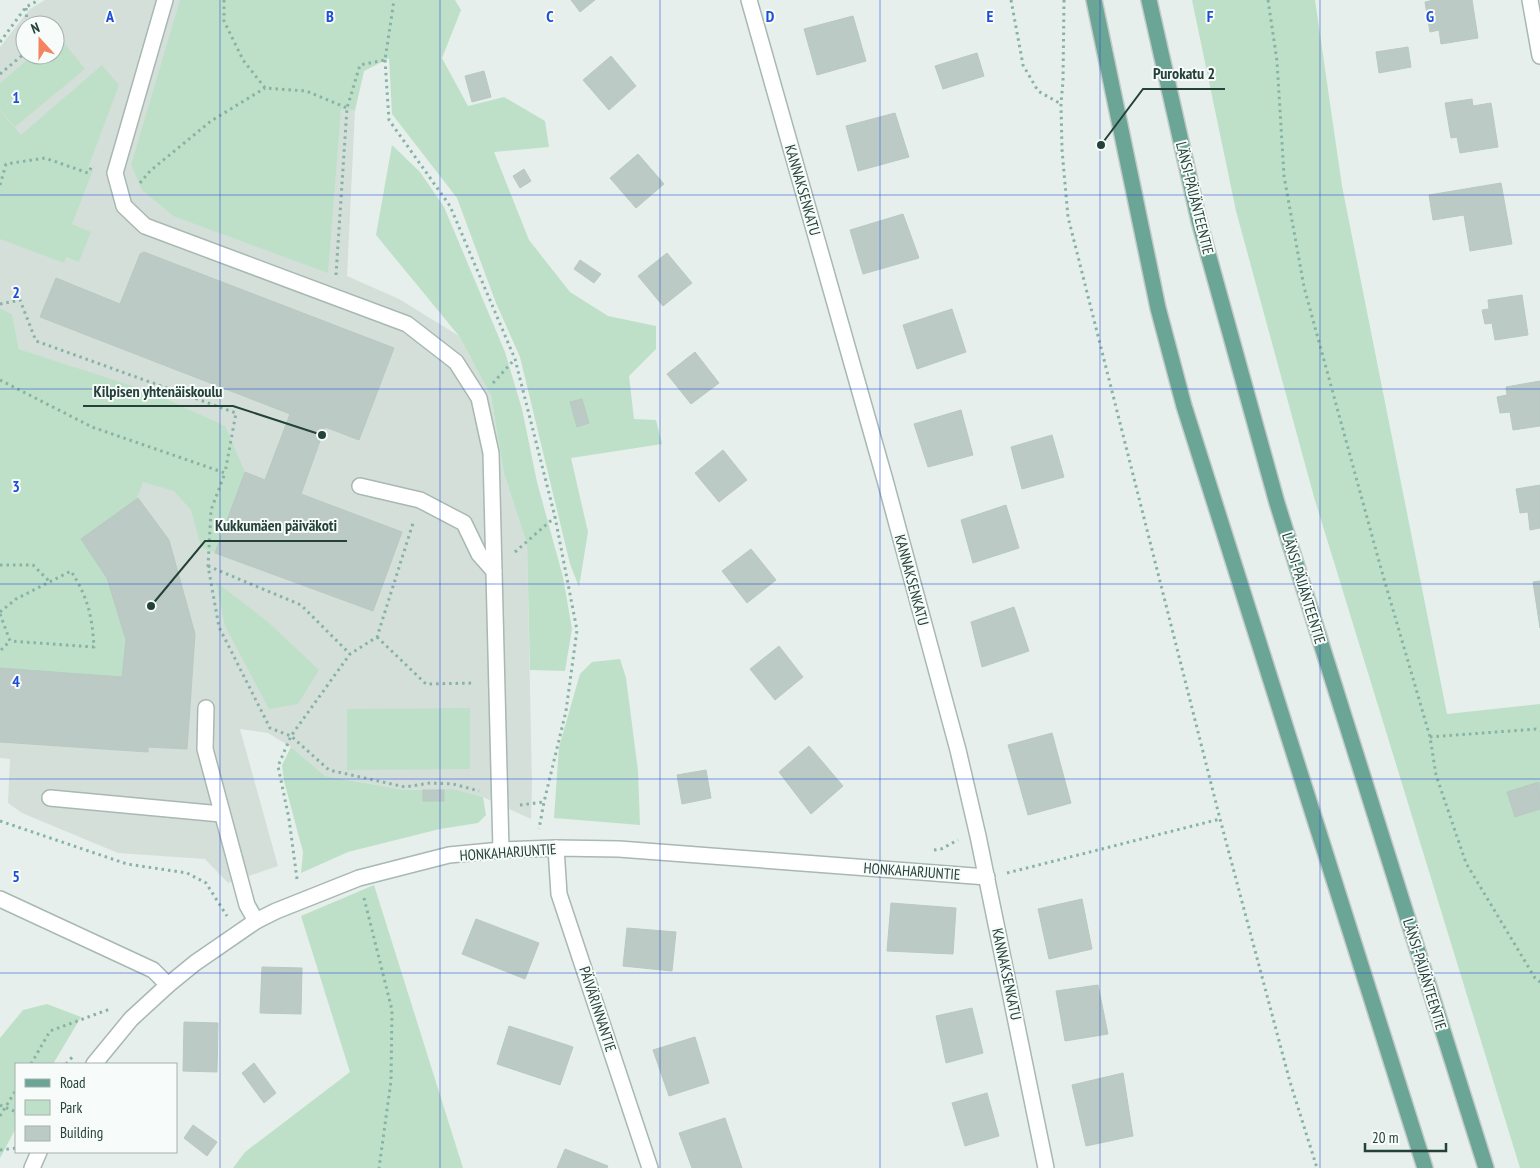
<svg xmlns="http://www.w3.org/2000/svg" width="1540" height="1168" font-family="'PT Sans Narrow',sans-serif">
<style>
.built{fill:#d4dfda;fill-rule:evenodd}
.green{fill:#bfe0c8}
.building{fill:#bbcac4;stroke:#b8c9c2}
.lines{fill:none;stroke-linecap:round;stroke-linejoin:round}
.minor-casing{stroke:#a8b8b2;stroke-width:18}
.major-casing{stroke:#c2cac8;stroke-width:18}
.path{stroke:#86b3a5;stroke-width:3;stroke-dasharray:2.5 4;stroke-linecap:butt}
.minor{stroke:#fff;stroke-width:15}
.major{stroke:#6aa596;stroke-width:15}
.grid{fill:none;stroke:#1d4ed8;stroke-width:1;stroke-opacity:0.55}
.labels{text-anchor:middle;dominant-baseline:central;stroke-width:4;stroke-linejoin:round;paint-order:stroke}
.street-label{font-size:15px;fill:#24423a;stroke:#f7fbf9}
.grid-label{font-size:16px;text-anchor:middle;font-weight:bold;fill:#1d4ed8;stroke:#f7fbf9;stroke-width:4;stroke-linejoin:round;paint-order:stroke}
.leader{fill:none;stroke:#24423a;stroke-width:2}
.callout-dot{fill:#24423a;stroke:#f7fbf9;stroke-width:2}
.callout-label{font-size:16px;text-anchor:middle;font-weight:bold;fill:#24423a;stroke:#f7fbf9;stroke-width:4;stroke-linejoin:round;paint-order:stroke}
</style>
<rect width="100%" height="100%" fill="#e6efeb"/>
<path class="built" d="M45 0H439L389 58 364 71 355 110 347 276 399 299 459 336 491 396 504 474 527 544 532 784 531 819 483 797 454 789 406 790 325 776 291 747 268 733 240 729 278 866 228 883 205 859 118 853 22 813 8 803 10 759 0 758V448L151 393 19 349 12 314 0 308V47L30 9ZM25 25H55V55H25Z"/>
<g class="green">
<path d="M180 0H455L461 10 442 58 468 106 504 97 545 121 549 147 494 152 529 240 570 292 608 316 656 326V349L629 376 634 419 656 420 662 444 571 458 588 532 579 587 570 564 520 357 496 303 457 198 392 114 389 58 364 71 355 110 341 109 328 273 173 216 142 190 131 165Z"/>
<path d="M1192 0H1315L1342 186 1447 714 1540 704V1168H1520L1314 497 1236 211Z"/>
<path d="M57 34 85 69 15 127 0 110V83L33 55H55V36Z"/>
<path d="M102 65 119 85 88 168 93 170 72 224 91 232 79 262 66 257 64 263 0 239V111L21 135Z"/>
<path d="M392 145 420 172 444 207 505 352 522 409 537 482 563 577 572 629 565 671 530 670 527 544 504 474 491 396 459 336 376 235Z"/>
<path d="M0 308 12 314 19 349 151 392 225 426 245 472 215 553 201 547 191 510 174 491 143 482 107 578 126 640 122 677 0 668Z"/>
<path d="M216 582 267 621 319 670 298 704 269 709 225 626Z"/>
<path d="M620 659 626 678 638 771 640 825 554 818 559 747 580 674 592 662Z"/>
<path d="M470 708V769L347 770V709Z"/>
<path d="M291 747 325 776 406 790 454 789 483 797 486 815 478 823 440 829 348 852 301 873 303 852 284 781 282 765Z"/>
<path d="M374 885 463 1168H233L245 1152 350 1072 301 916Z"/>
<path d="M47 1004 81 1017 53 1064H16V1128L0 1158V1038L23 1010Z"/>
</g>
<g class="building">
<path d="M571 0H595L580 12Z"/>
<path d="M1434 0H1472L1478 38 1441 44 1439 30 1430 32 1425 2Z"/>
<path d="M853 16 866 61 817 75 804 29Z"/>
<path d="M1408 47 1411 67 1379 73 1376 52Z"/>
<path d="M977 53 984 76 943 89 935 66Z"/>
<path d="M611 56 636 86 609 110 583 80Z"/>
<path d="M484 71 491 97 472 102 465 76Z"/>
<path d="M1472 99 1473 106 1491 103 1498 147 1460 153 1457 137 1451 138 1445 103Z"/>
<path d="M895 113 909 157 858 171 846 126Z"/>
<path d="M638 154 664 184 636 208 610 178Z"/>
<path d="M524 169 531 181 520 188 513 176Z"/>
<path d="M1501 183 1512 244 1470 251 1464 215 1433 220 1429 195Z"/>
<path d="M903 214 919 258 863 274 850 230Z"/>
<path d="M144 252 394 348 359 440 325 427 301 494 402 532 373 611 215 553 245 472 265 480 290 414 40 317 56 278 120 304 140 254Z"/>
<path d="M667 253 692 283 663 306 638 276Z"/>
<path d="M580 260 601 274 594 283 574 269Z"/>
<path d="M1522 295 1528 335 1495 340 1492 323 1485 324 1482 310 1489 309 1488 300Z"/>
<path d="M952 309 966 352 917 369 903 325Z"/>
<path d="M695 352 719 383 691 404 667 374Z"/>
<path d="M1540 381V426L1513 430 1510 412 1500 413 1497 397 1507 395 1506 387Z"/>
<path d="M582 399 589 423 577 427 570 402Z"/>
<path d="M961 410 973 455 928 467 914 424Z"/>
<path d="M1052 435 1064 477 1022 489 1011 447Z"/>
<path d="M723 450 747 480 719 502 695 473Z"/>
<path d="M1540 485V528L1530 530 1528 512 1520 513 1516 489Z"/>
<path d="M138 498 169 540 195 634 187 749 148 747V752L0 742V668L122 677 126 640 107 578 81 539Z"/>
<path d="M1006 505 1019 548 973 563 961 520Z"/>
<path d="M751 549 776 580 747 603 722 571Z"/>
<path d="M1540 581V628L1533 582Z"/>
<path d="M1014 607 1029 651 982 667 971 622Z"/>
<path d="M779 646 803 677 775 700 750 669Z"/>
<path d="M1052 733 1071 803 1028 815 1008 745Z"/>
<path d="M809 746 843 786 811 814 779 772Z"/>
<path d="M706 770 711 798 682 804 677 775Z"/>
<path d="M1539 782 1540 809 1515 817 1507 792Z"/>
<rect x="423" y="790" width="21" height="11"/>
<path d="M1082 899 1092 949 1049 959 1038 909Z"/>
<path d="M891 903 956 908 953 954 887 951Z"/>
<path d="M476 919 539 943 525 979 462 954Z"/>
<path d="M627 928 676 932 672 971 623 966Z"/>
<path d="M262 967 302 968 301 1014 260 1013Z"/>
<path d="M1098 985 1108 1034 1065 1041 1056 991Z"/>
<path d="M972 1008 983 1053 946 1063 936 1016Z"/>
<path d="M184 1022 218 1023 217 1072 183 1071Z"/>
<path d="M509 1026 573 1047 560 1085 497 1064Z"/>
<path d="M695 1037 709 1083 669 1096 653 1050Z"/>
<path d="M254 1063 276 1093 264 1103 242 1073Z"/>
<path d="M1123 1073 1133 1136 1086 1146 1072 1085Z"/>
<path d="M987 1093 999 1136 965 1146 952 1103Z"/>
<path d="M725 1118 742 1168H692L679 1133Z"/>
<path d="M193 1125 217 1142 207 1156 184 1138Z"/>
<path d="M565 1149 608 1166 607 1168H557Z"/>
</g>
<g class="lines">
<g class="minor-casing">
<g id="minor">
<path d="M165 0 115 173 124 206 145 226 407 324 456 362 479 398 491 453 501 850"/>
<path d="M749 0 885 480 958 750 978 836 1046 1168"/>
<path d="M1530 0 1540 56"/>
<path d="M360 486 420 500 464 523 479 554 494 571"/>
<path d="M206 708 205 749 247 905 256 921"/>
<path d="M50 798 221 814"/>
<path d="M556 848 559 894 650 1168"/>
<path d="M0 899 153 970 168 985"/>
<path d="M94 1064 131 1019 168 985 195 963 256 921 276 911 359 878 449 855 501 850 556 848 619 849 987 877"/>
<path d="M32 1168 39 1152"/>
</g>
</g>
<g class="major-casing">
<g id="major">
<path d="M1094 0 1158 308 1184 406 1425 1168"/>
<path d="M1149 0 1199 221 1277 503 1486 1168"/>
</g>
</g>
<g class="path">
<path d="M224 0V21L243 60 265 88 306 91 347 108"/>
<path d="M1011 0 1023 65 1038 91 1061 104"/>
<path d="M1064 0 1063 81 1061 104 1062 150 1068 217 1220 819 1290 1082 1317 1168"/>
<path d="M1268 0 1277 61 1284 176 1304 287 1380 565 1430 737 1436 775 1466 863 1535 978 1540 982"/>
<path d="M26 8 27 25"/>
<path d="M0 42 26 7 39 0"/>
<path d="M385 60 389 120 450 206 515 359 555 517 577 630 566 711 544 802 539 829"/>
<path d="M0 74 25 53"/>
<path d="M140 183 150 171 211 121 265 88"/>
<path d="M0 185 6 164 45 158 88 173 92 166 94 167"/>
<path d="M336 275 347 108 360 65 385 60 394 0"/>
<path d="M0 304 20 300 36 341 236 413 225 473"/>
<path d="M0 380 92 427 225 473 211 510 208 566 219 627 270 728 291 736 329 770 405 787 430 783 453 784 479 791"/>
<path d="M493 383 514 360"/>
<path d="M515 552 555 517"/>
<path d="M0 565H33L49 581"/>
<path d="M208 566 301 605 350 654"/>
<path d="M0 612 16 599 71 571C88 598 92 615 94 647L10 641"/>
<path d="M0 614 10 641 0 651"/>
<path d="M377 637 426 684 475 683"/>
<path d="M1430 737 1536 729 1540 731"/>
<path d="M520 805 544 802"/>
<path d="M0 821 127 864 187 873 206 883 227 916"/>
<path d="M934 850 941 849 958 840"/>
<path d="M1007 873 1220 819"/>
<path d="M297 879 289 819 278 766 291 736 350 654 377 637 414 520"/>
<path d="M364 898 392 1010 391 1081 379 1168"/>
<path d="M31 1064 50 1031 110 1009"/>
<path d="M66 1064 74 1055"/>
<path d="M0 1105 16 1112"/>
<path d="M0 1116 16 1090"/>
<path d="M0 1150 16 1148"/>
</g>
<use href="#minor" class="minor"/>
<use href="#major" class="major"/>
</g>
<path class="grid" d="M220 0V1168M440 0V1168M660 0V1168M880 0V1168M1100 0V1168M1320 0V1168M0 195H1540M0 389H1540M0 584H1540M0 779H1540M0 973H1540"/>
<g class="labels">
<g class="street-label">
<text transform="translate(803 190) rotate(74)">KANNAKSENKATU</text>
<text transform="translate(1195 198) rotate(76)">LÄNSI-PÄIJÄNTEENTIE</text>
<text transform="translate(912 580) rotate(75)">KANNAKSENKATU</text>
<text transform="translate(1304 588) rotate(73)">LÄNSI-PÄIJÄNTEENTIE</text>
<text transform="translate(508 852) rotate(-4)">HONKAHARJUNTIE</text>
<text transform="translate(912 871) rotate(4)">HONKAHARJUNTIE</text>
<text transform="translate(1007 974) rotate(78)">KANNAKSENKATU</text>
<text transform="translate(1425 974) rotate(73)">LÄNSI-PÄIJÄNTEENTIE</text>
<text transform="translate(598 1009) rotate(72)">PÄIVÄRINNANTIE</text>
</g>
</g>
<g class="grid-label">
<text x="110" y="22">A</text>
<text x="330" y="22">B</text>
<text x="550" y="22">C</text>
<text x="770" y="22">D</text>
<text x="990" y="22">E</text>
<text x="1210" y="22">F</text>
<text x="1430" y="22">G</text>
<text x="16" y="103">1</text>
<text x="16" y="298">2</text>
<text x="16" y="492">3</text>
<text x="16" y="687">4</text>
<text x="16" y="882">5</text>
</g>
<path class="leader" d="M1101 145L1143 89H1225M322 435L233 406H83M151 606L205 541H347"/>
<g class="callout-dot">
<circle cx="1101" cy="145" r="5"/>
<circle cx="322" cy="435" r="5"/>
<circle cx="151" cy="606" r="5"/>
</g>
<g class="callout-label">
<text x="1184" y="79">Purokatu 2</text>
<text x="158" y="397">Kilpisen yhtenäiskoulu</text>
<text x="276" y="531">Kukkumäen päiväkoti</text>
</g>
<rect x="15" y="1063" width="162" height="90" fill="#f7fbf9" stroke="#a3b1ad"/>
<rect x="25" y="1079" width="25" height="8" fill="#6aa596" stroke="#a3b1ad"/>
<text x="60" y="1088" font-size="15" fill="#24423a">Road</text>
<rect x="25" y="1100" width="25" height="15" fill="#bfe0c8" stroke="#a3b1ad"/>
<text x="60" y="1113" font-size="15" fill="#24423a">Park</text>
<rect x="25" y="1126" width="25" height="15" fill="#bbcac4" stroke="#a3b1ad"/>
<text x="60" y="1138" font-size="15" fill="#24423a">Building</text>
<g transform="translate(40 40) rotate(339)"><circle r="24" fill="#f7fbf9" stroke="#a3b1ad"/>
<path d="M0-4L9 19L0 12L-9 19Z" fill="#f4845f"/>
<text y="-8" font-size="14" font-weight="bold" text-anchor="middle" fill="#24423a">N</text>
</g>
<path d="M1365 1143v8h81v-8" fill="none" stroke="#24423a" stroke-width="2.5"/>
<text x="1372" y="1143" font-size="15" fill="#24423a" stroke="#f7fbf9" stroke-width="4" paint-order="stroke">20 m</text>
</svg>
